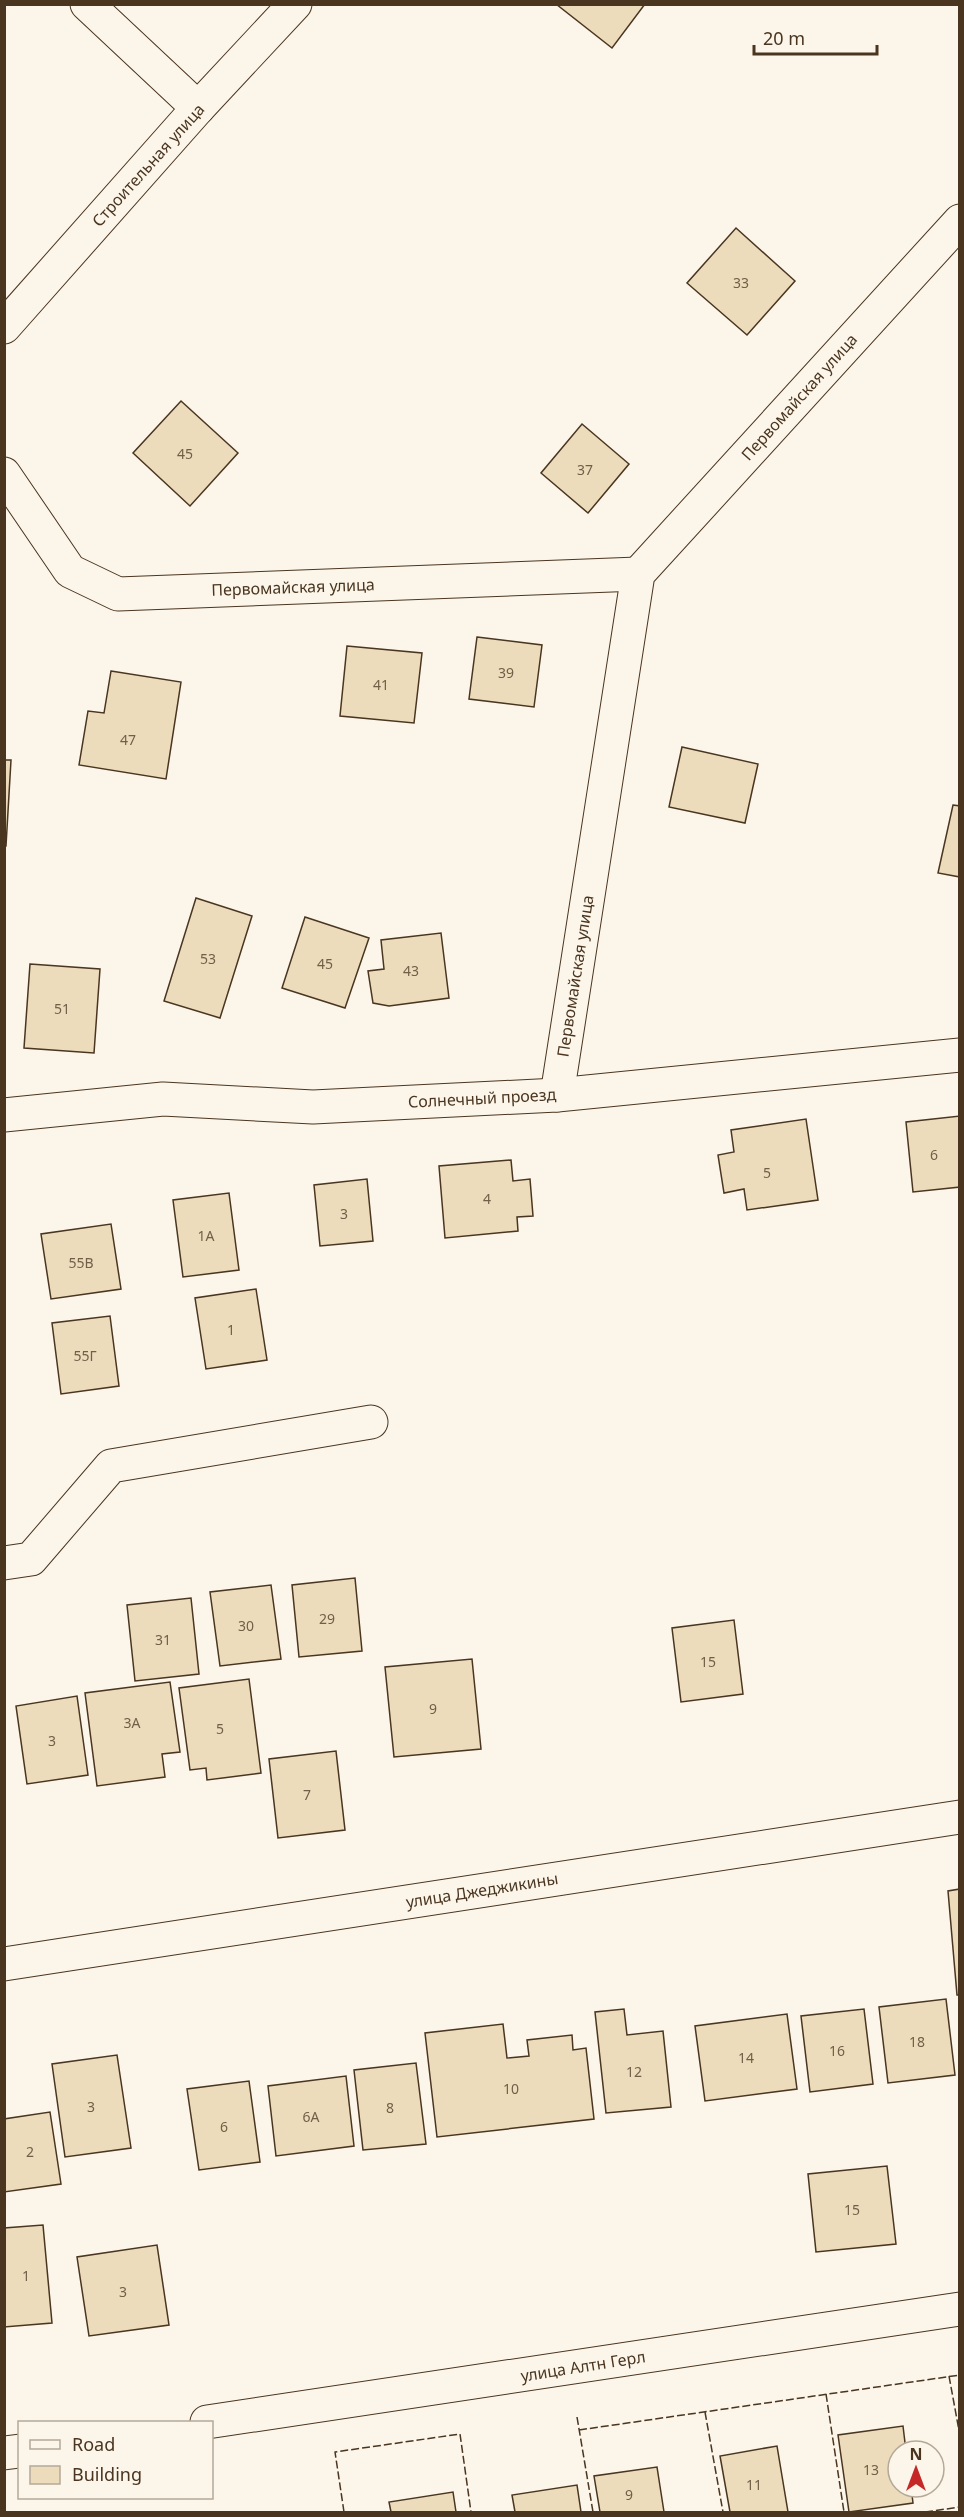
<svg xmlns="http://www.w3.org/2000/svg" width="964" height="2517" font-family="'Noto Sans',sans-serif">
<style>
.building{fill:#ecdcbc;stroke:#4a3520;stroke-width:1.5}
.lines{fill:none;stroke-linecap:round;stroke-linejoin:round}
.minor-casing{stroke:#4a3520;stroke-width:35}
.tertiary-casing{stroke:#4a3520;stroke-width:35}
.minor{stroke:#fbf6e9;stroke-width:33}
.tertiary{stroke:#fbf6e9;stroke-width:33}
.fence{stroke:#4a3520;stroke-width:1.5;stroke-dasharray:8 3;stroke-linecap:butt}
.labels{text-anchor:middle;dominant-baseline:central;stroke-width:4.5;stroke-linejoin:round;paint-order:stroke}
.number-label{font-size:14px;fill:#725f47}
.street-label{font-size:16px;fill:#4a3520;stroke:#fbf6e9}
</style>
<rect width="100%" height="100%" fill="#fbf6e9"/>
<g class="building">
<path d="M556 4H645L612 48Z"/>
<path d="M736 228 795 281 747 335 687 283Z"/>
<path d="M181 401 238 453 190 506 133 453Z"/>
<path d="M582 424 629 464 588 513 541 473Z"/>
<path d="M477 637 542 645 534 707 469 699Z"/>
<path d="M347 646 422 653 414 723 340 716Z"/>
<path d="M111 671 181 682 166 779 79 765 88 711 104 713Z"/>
<path d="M682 747 758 764 745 823 669 807Z"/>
<path d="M4 760H11L6 846H4Z"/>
<path d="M953 805 960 806V877L938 873Z"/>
<path d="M196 898 252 916 220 1018 164 1001Z"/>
<path d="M305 917 369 938 345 1008 282 988Z"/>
<path d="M441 933 449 998 389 1006 373 1003 368 971 384 969 381 940Z"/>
<path d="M30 964 100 969 94 1053 24 1048Z"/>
<path d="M960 1116V1187L913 1192 906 1122Z"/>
<path d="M806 1119 818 1200 747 1210 744 1189 724 1193 718 1155 734 1152 731 1130Z"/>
<path d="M511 1160 513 1181 530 1179 533 1216 517 1217 518 1231 445 1238 439 1166Z"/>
<path d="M367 1179 373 1241 320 1246 314 1185Z"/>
<path d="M229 1193 239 1270 183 1277 173 1200Z"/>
<path d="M111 1224 121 1289 51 1299 41 1234Z"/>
<path d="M256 1289 267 1360 206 1369 195 1298Z"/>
<path d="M110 1316 119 1386 61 1394 52 1323Z"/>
<path d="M355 1578 362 1651 299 1657 292 1585Z"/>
<path d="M271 1585 281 1659 220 1666 210 1592Z"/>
<path d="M191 1598 199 1674 135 1681 127 1605Z"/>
<path d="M734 1620 743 1694 681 1702 672 1628Z"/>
<path d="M472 1659 481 1749 394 1757 385 1667Z"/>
<path d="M249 1679 261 1773 207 1780 206 1768 190 1770 179 1688Z"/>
<path d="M170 1682 180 1752 162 1754 165 1777 97 1786 85 1693Z"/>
<path d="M77 1696 88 1775 27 1784 16 1706Z"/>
<path d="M336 1751 345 1830 278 1838 269 1759Z"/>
<path d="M960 1889V1995H957L948 1891Z"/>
<path d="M946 1999 955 2075 888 2083 879 2007Z"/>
<path d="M624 2009 627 2035 663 2031 671 2107 606 2113 595 2012Z"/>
<path d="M864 2009 873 2084 810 2092 801 2016Z"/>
<path d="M787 2014 797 2089 705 2101 695 2026Z"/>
<path d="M503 2024 507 2058 529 2056 527 2040 572 2035 573 2050 586 2048 594 2119 437 2137 425 2033Z"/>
<path d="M117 2055 131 2148 65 2157 52 2064Z"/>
<path d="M416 2063 426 2144 363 2150 354 2070Z"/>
<path d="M346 2076 354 2146 276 2156 268 2086Z"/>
<path d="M249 2081 260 2162 199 2170 187 2089Z"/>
<path d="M50 2112 61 2184 4 2192V2119Z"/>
<path d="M887 2166 896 2244 816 2252 808 2174Z"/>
<path d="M43 2225 52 2323 4 2327V2228Z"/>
<path d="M157 2245 169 2325 89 2336 77 2257Z"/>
<path d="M903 2426 906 2451H898V2487H911L913 2503 849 2512 838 2435Z"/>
<path d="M777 2446 788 2512H730L720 2456Z"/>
<path d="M657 2467 664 2512H600L594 2476Z"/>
<path d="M577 2485 581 2512H515L512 2495Z"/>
<path d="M453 2492 456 2512H391L389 2502Z"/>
</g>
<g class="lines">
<g class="minor-casing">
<g id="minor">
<path d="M87 4 198 108"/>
<path d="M4 474 70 571 118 594 638 574"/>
<path d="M557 1095 638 574 960 221"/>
<path d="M4 1115 163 1099 313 1107 557 1095 960 1055"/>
<path d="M4 1563 31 1559 111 1466 371 1422"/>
<path d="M4 1964 960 1817"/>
<path d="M207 2422 960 2309"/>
<path d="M4 2453 20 2451"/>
</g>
</g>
<g class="tertiary-casing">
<path id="tertiary" d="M4 327 198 108 295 4"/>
</g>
<use href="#minor" class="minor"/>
<use href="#tertiary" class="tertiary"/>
<g class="fence">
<path d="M949 2376 960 2436"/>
<path d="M826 2394 844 2512"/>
<path d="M705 2412 723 2512"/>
<path d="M577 2417 593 2512"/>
<path d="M579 2430 960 2375"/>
<path d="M344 2512 335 2452 460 2434 471 2512"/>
<path d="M925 2512 960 2507"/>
</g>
</g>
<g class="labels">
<g class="number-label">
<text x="741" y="282">33</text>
<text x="185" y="453">45</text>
<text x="585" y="469">37</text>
<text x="506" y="672">39</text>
<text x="381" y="684">41</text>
<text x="128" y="739">47</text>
<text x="208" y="958">53</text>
<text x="325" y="963">45</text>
<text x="411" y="970">43</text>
<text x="62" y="1008">51</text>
<text x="934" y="1154">6</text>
<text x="767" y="1172">5</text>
<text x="487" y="1198">4</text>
<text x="344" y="1213">3</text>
<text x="206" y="1235">1А</text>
<text x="81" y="1262">55В</text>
<text x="231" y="1329">1</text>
<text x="85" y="1355">55Г</text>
<text x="327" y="1618">29</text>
<text x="246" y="1625">30</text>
<text x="163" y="1639">31</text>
<text x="708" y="1661">15</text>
<text x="433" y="1708">9</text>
<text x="132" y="1722">3А</text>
<text x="220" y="1728">5</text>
<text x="52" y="1740">3</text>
<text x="307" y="1794">7</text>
<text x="917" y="2041">18</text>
<text x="837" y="2050">16</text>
<text x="746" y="2057">14</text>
<text x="634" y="2071">12</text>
<text x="511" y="2088">10</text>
<text x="91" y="2106">3</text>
<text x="390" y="2107">8</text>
<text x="311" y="2116">6А</text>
<text x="224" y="2126">6</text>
<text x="30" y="2151">2</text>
<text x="852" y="2209">15</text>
<text x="26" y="2275">1</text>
<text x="123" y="2291">3</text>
<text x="871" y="2469">13</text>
<text x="754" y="2484">11</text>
<text x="629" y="2494">9</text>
</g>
<g class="street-label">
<text transform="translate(148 165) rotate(-48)">Строительная улица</text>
<text transform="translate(799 397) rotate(-48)">Первомайская улица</text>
<text transform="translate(293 587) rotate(-2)">Первомайская улица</text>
<text transform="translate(575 976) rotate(-81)">Первомайская улица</text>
<text transform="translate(482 1098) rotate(-3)">Солнечный проезд</text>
<text transform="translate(482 1890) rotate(-9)">улица Джеджикины</text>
<text transform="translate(583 2366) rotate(-9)">улица Алтн Герл</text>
</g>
</g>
<rect width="964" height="2517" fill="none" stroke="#4a3520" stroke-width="12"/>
<rect x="18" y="2421" width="195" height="78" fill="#fbf6e9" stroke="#b4a999" stroke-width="1.5"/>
<rect x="30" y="2440" width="30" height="9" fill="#fbf6e9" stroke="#b4a999" stroke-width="1.5"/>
<text x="72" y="2451" font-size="18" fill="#4a3520">Road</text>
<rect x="30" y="2466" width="30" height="18" fill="#ecdcbc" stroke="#b4a999" stroke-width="1.5"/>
<text x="72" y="2481" font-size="18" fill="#4a3520">Building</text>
<g transform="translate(916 2469)"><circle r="28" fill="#fbf6e9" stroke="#b4a999" stroke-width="1.5"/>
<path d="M0-4.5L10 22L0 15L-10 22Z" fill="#c62828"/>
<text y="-9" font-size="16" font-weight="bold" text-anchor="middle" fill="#4a3520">N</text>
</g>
<path d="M754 45v9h123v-9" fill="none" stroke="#4a3520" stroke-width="3"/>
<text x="763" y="45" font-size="18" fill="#4a3520" stroke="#fbf6e9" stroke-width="4.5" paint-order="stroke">20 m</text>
</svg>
